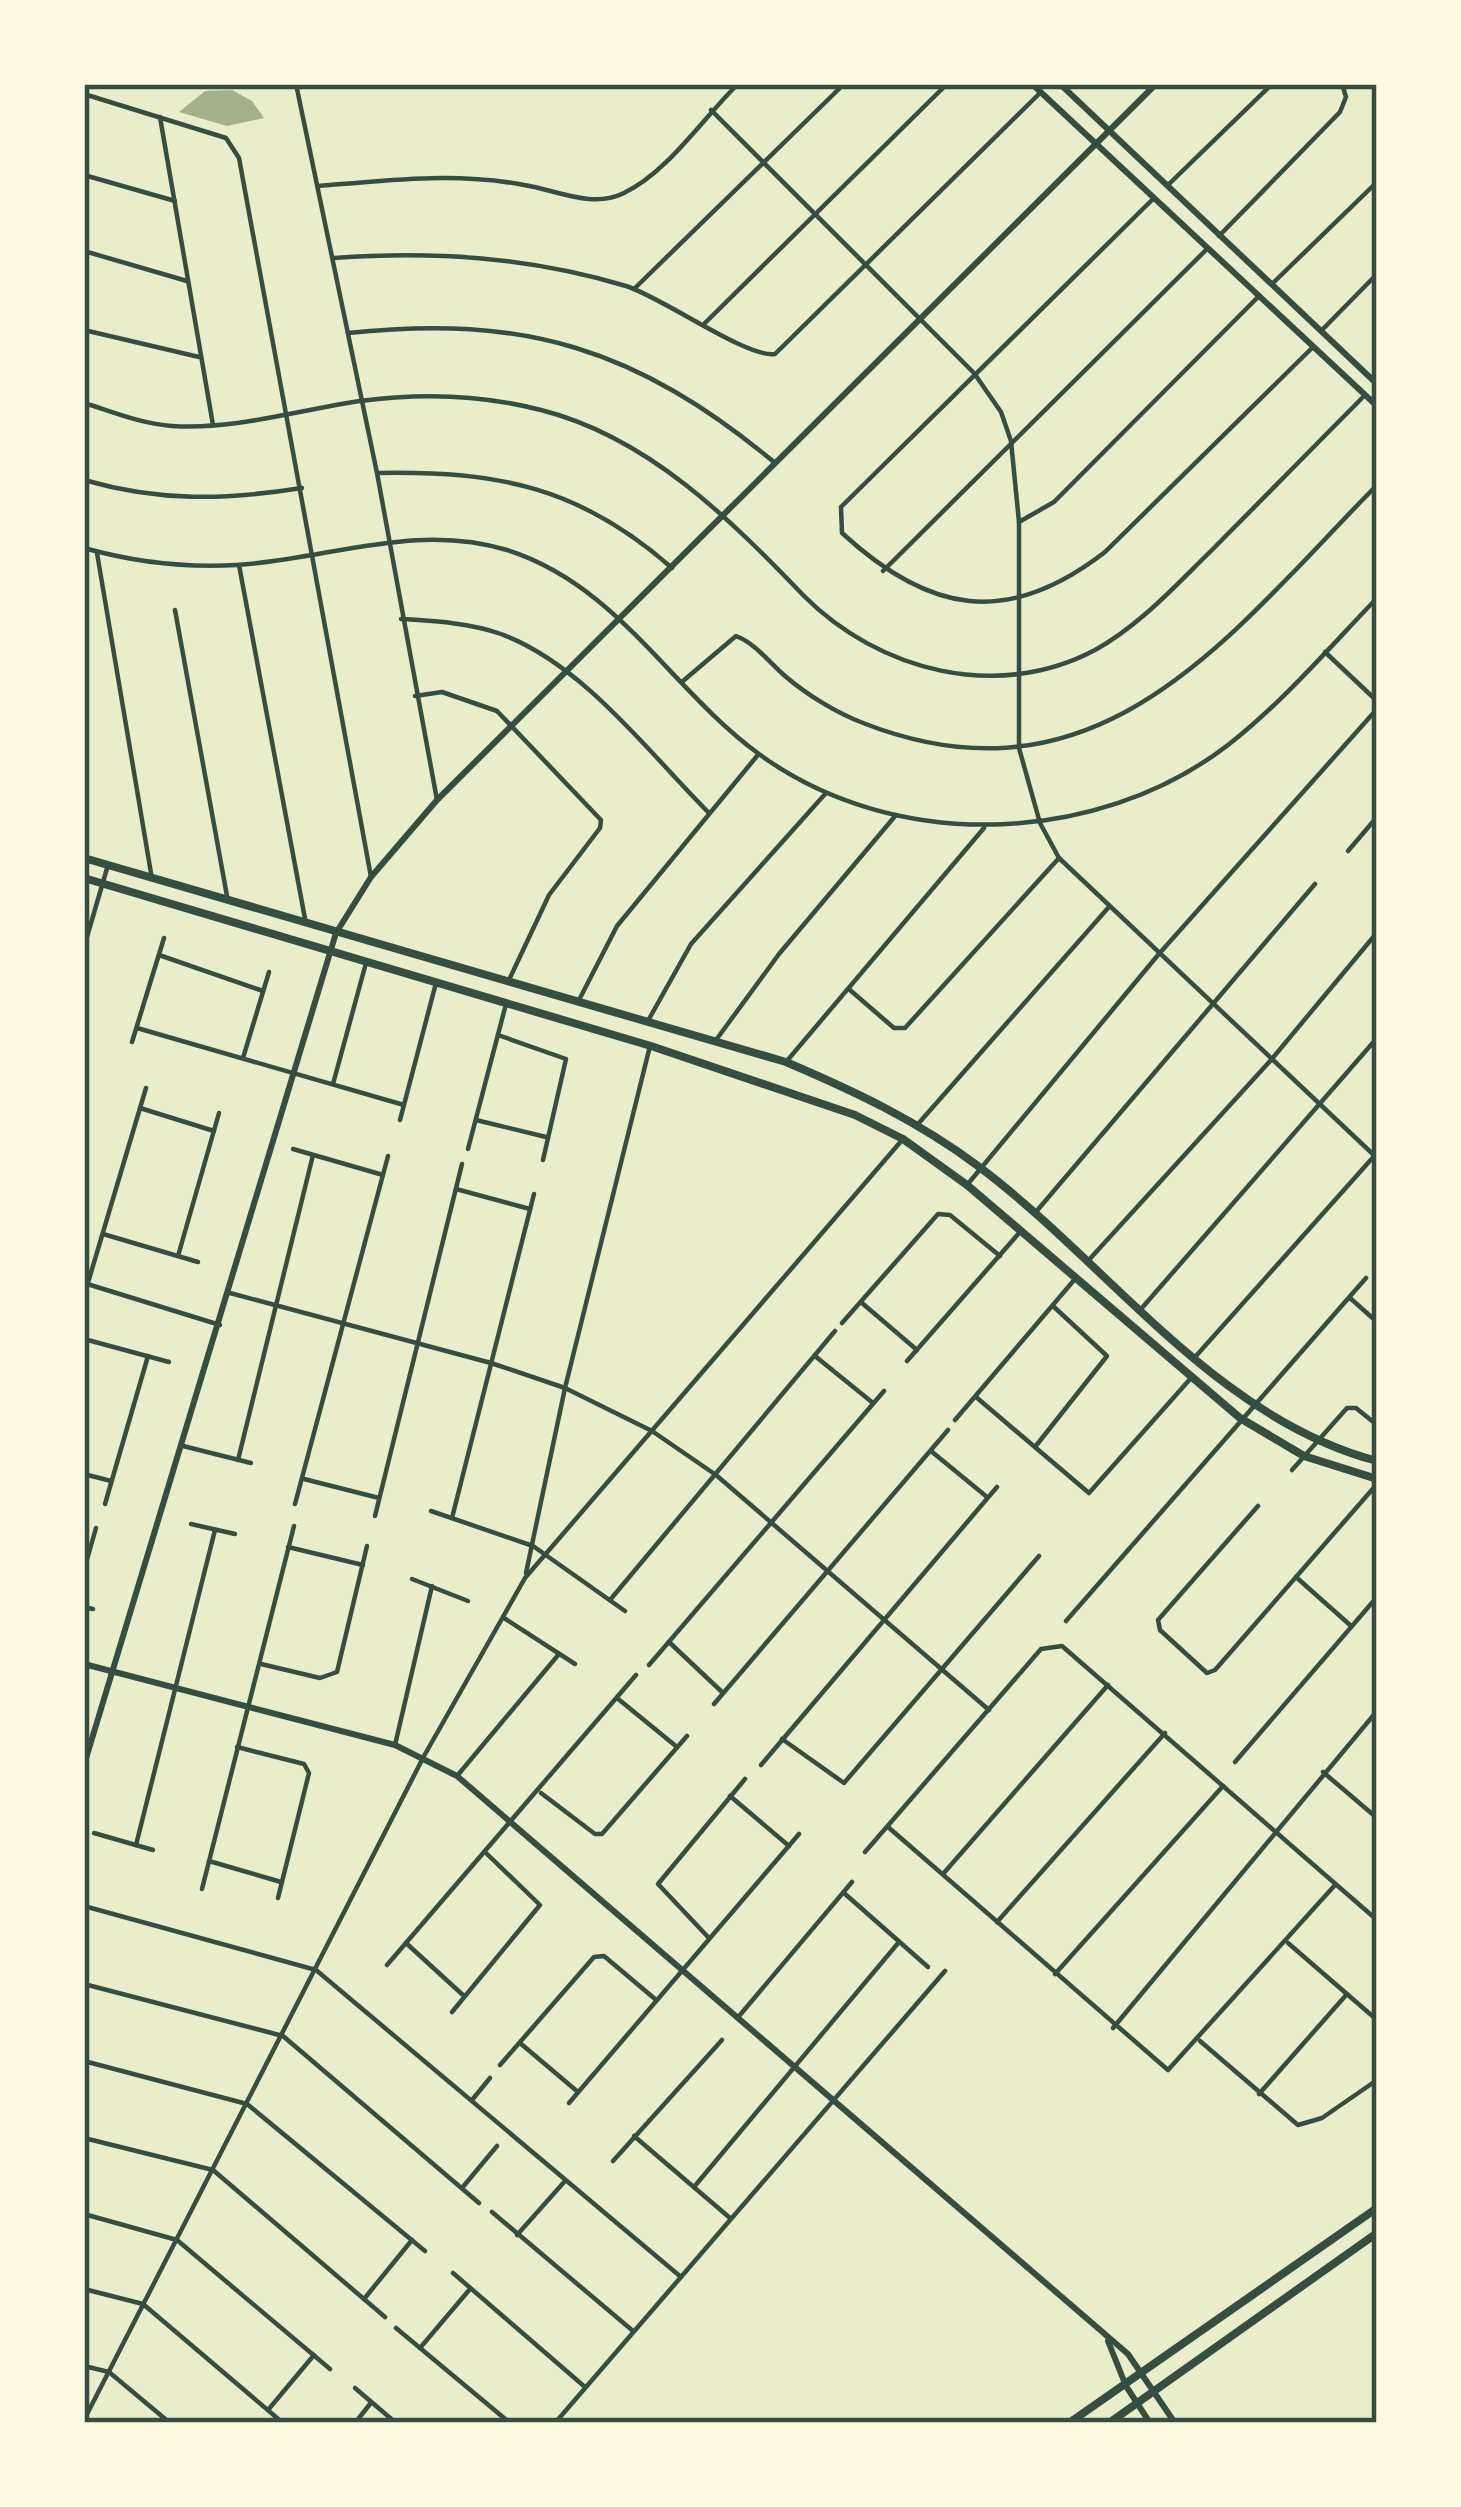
<svg xmlns="http://www.w3.org/2000/svg" width="1461" height="2507" font-family="'Libre Baskerville',serif">
<style>
.water{fill:#a3b18a}
.lines{fill:none;stroke-linecap:round;stroke-linejoin:round}
.minor{stroke:#344e41;stroke-width:4.5}
.tertiary{stroke:#344e41;stroke-width:6}
.secondary{stroke:#344e41;stroke-width:8}
.neatline{fill:none;stroke:#344e41;stroke-width:4.5}
</style>
<rect width="100%" height="100%" fill="#e9edc9"/>
<path class="water" d="M232 90 252 101 264 118 227 126 179 112 205 91Z"/>
<g class="lines">
<g class="minor">
<path d="M296 84 377 473 437 800"/>
<path d="M84 94 226 138 239 158 371 877"/>
<path d="M711 110 974 373 1001 412 1011 441 1019 522V748L1040 823 1059 858 1377 1158"/>
<path d="M160 117 213 425"/>
<path d="M84 175 175 201"/>
<path d="M1169 184 1272 84"/>
<path d="M319 186C388 180 456 172 524 185 557 190 592 209 624 193 668 172 703 118 738 84"/>
<path d="M1154 198 841 507 842 533C929 613 1007 628 1105 552L1313 347"/>
<path d="M1219 236 1340 112 1346 97 1342 84"/>
<path d="M84 251 187 281"/>
<path d="M334 258C435 251 529 257 626 286 664 298 746 358 775 354L1040 93"/>
<path d="M1273 283 1377 182"/>
<path d="M634 289 844 84"/>
<path d="M705 323 947 84"/>
<path d="M84 330 199 357"/>
<path d="M1321 331 1377 274"/>
<path d="M348 333C525 314 637 349 774 462"/>
<path d="M84 403C113 412 142 424 172 426 235 430 298 410 360 401 419 393 483 395 541 410 648 437 730 519 804 596 879 671 997 702 1095 650 1140 625 1175 586 1212 550 1263 498 1314 447 1365 395"/>
<path d="M379 473C499 471 580 487 672 568"/>
<path d="M84 480C160 502 225 500 302 488"/>
<path d="M1019 522 1054 502 1259 296"/>
<path d="M84 548C134 562 186 568 237 565 329 559 416 522 507 550 618 585 670 689 759 754 894 853 1097 846 1228 745 1282 703 1330 647 1377 598"/>
<path d="M97 553 152 879"/>
<path d="M239 565 306 924"/>
<path d="M883 571 1207 249"/>
<path d="M175 610 227 896"/>
<path d="M401 619C434 621 470 623 501 634 584 665 648 752 709 813"/>
<path d="M1325 652 1377 701"/>
<path d="M683 681 736 636C755 643 770 663 785 676 807 695 837 713 863 723 1101 816 1230 634 1377 485"/>
<path d="M415 696 442 692 497 711 601 820 600 828 549 895 508 982"/>
<path d="M1348 851 1377 817"/>
<path d="M84 947 108 865"/>
<path d="M159 955 263 991"/>
<path d="M850 990 894 1028H905L1059 858"/>
<path d="M578 1002 617 926 757 756"/>
<path d="M649 1019 691 944 826 793"/>
<path d="M137 1028 404 1105"/>
<path d="M498 1035 566 1059 543 1160"/>
<path d="M716 1040 779 954 896 815"/>
<path d="M132 1042 164 938"/>
<path d="M243 1058 269 972"/>
<path d="M786 1062 984 828"/>
<path d="M333 1084 366 963"/>
<path d="M140 1108 214 1131"/>
<path d="M400 1120 436 983"/>
<path d="M476 1120 546 1137"/>
<path d="M918 1124 1108 908"/>
<path d="M293 1149 383 1175"/>
<path d="M468 1149 506 1004"/>
<path d="M967 1185 1158 955 1377 709"/>
<path d="M456 1189 530 1209"/>
<path d="M1035 1213 1315 884"/>
<path d="M103 1234 198 1262"/>
<path d="M178 1256 219 1113"/>
<path d="M1087 1262 1271 1060 1375 935"/>
<path d="M84 1283 220 1325"/>
<path d="M230 1293 491 1363 565 1388 652 1431 716 1475 989 1710"/>
<path d="M84 1296 146 1088"/>
<path d="M1350 1298 1377 1322"/>
<path d="M862 1303 917 1350"/>
<path d="M1141 1309 1377 1038"/>
<path d="M842 1323 938 1214 950 1215 1000 1256"/>
<path d="M84 1339 169 1362"/>
<path d="M815 1356 873 1403"/>
<path d="M1196 1356 1376 1154"/>
<path d="M907 1361 1020 1232"/>
<path d="M976 1397 1089 1493 1191 1378"/>
<path d="M955 1420 1075 1279"/>
<path d="M183 1446 251 1463"/>
<path d="M1035 1447 1107 1356 1053 1306"/>
<path d="M931 1451 987 1497"/>
<path d="M238 1460 313 1155"/>
<path d="M1292 1470 1347 1408H1356L1377 1425"/>
<path d="M84 1474 111 1481"/>
<path d="M304 1479 379 1498"/>
<path d="M105 1504 148 1356"/>
<path d="M295 1504 388 1156"/>
<path d="M1258 1506 1158 1620 1160 1630 1207 1673 1215 1670 1377 1484"/>
<path d="M431 1511 533 1546 625 1611"/>
<path d="M375 1516 462 1164"/>
<path d="M452 1518 534 1194"/>
<path d="M191 1524 235 1534"/>
<path d="M288 1547 363 1565"/>
<path d="M84 1570 96 1528"/>
<path d="M526 1573 565 1388 650 1046"/>
<path d="M1296 1577 1350 1625"/>
<path d="M412 1579 468 1601"/>
<path d="M610 1600 835 1331"/>
<path d="M84 1607 93 1609"/>
<path d="M504 1618 575 1664"/>
<path d="M1066 1621 1366 1278"/>
<path d="M669 1642 722 1692"/>
<path d="M261 1664 320 1678 337 1672 367 1546"/>
<path d="M649 1665 884 1391"/>
<path d="M617 1698 677 1747"/>
<path d="M714 1704 948 1430"/>
<path d="M782 1739 844 1783 1039 1556"/>
<path d="M395 1745 432 1586"/>
<path d="M237 1747 304 1764 309 1773 278 1898"/>
<path d="M1235 1762 1377 1597"/>
<path d="M761 1765 997 1487"/>
<path d="M1323 1772 1377 1818"/>
<path d="M457 1776 559 1654"/>
<path d="M541 1793 595 1834H602L687 1736"/>
<path d="M730 1796 789 1846"/>
<path d="M888 1827 1168 2070 1335 1885"/>
<path d="M94 1833 153 1850"/>
<path d="M136 1845 215 1530"/>
<path d="M865 1852 1041 1649 1062 1646 1377 1920"/>
<path d="M209 1861 281 1882"/>
<path d="M943 1874 1108 1685"/>
<path d="M202 1889 294 1526"/>
<path d="M844 1893 928 1967"/>
<path d="M84 1906 316 1970 681 2277"/>
<path d="M997 1922 1165 1733"/>
<path d="M708 1937 658 1884 745 1779"/>
<path d="M406 1943 464 1996"/>
<path d="M1288 1943 1377 2020"/>
<path d="M387 1965 636 1675"/>
<path d="M1055 1974 1223 1786"/>
<path d="M84 1984 283 2036 479 2203"/>
<path d="M452 2012 540 1905 487 1854"/>
<path d="M740 2015 852 1882"/>
<path d="M1113 2028 1377 1711"/>
<path d="M1200 2041 1298 2125 1322 2118 1377 2080"/>
<path d="M520 2043 578 2092"/>
<path d="M84 2061 247 2104 425 2251"/>
<path d="M500 2065 594 1957 604 1956 655 1999"/>
<path d="M1259 2094 1347 1994"/>
<path d="M472 2100 490 2078"/>
<path d="M569 2103 799 1834"/>
<path d="M634 2136 730 2218"/>
<path d="M84 2138 213 2170 385 2317"/>
<path d="M613 2161 722 2040"/>
<path d="M694 2187 899 1942"/>
<path d="M462 2188 497 2146"/>
<path d="M492 2212 633 2331"/>
<path d="M84 2214 177 2240 330 2369"/>
<path d="M517 2235 565 2181"/>
<path d="M453 2273 585 2387"/>
<path d="M84 2289 143 2304 283 2423"/>
<path d="M364 2299 412 2240"/>
<path d="M396 2328 510 2423"/>
<path d="M420 2348 470 2289"/>
<path d="M84 2366 109 2372 170 2423"/>
<path d="M355 2388 396 2423"/>
<path d="M268 2410 314 2355"/>
<path d="M84 2420 424 1756 525 1578 903 1139"/>
<path d="M355 2423 370 2404"/>
<path d="M555 2423 945 1971"/>
</g>
<g class="tertiary">
<path d="M1032 84 1377 406"/>
<path d="M1060 84 1377 384"/>
<path d="M84 1664 395 1745 457 1776 1128 2354 1175 2423"/>
<path d="M84 1765 336 933 371 877 437 800 1156 84"/>
<path d="M1108 2341 1126 2386 1150 2423"/>
</g>
<g class="secondary">
<path d="M84 858 786 1062C854 1091 918 1121 978 1166 1108 1263 1214 1418 1377 1461"/>
<path d="M84 878 651 1046 855 1115 903 1139 967 1185 1240 1418 1304 1456 1377 1479"/>
<path d="M1069 2423 1377 2208"/>
<path d="M1109 2423 1377 2233"/>
</g>
</g>
<rect width="1461" height="2507" fill="none" stroke="#fefae0" stroke-width="174"/>
<rect x="87" y="87" width="1287" height="2333" class="neatline"/>
</svg>
